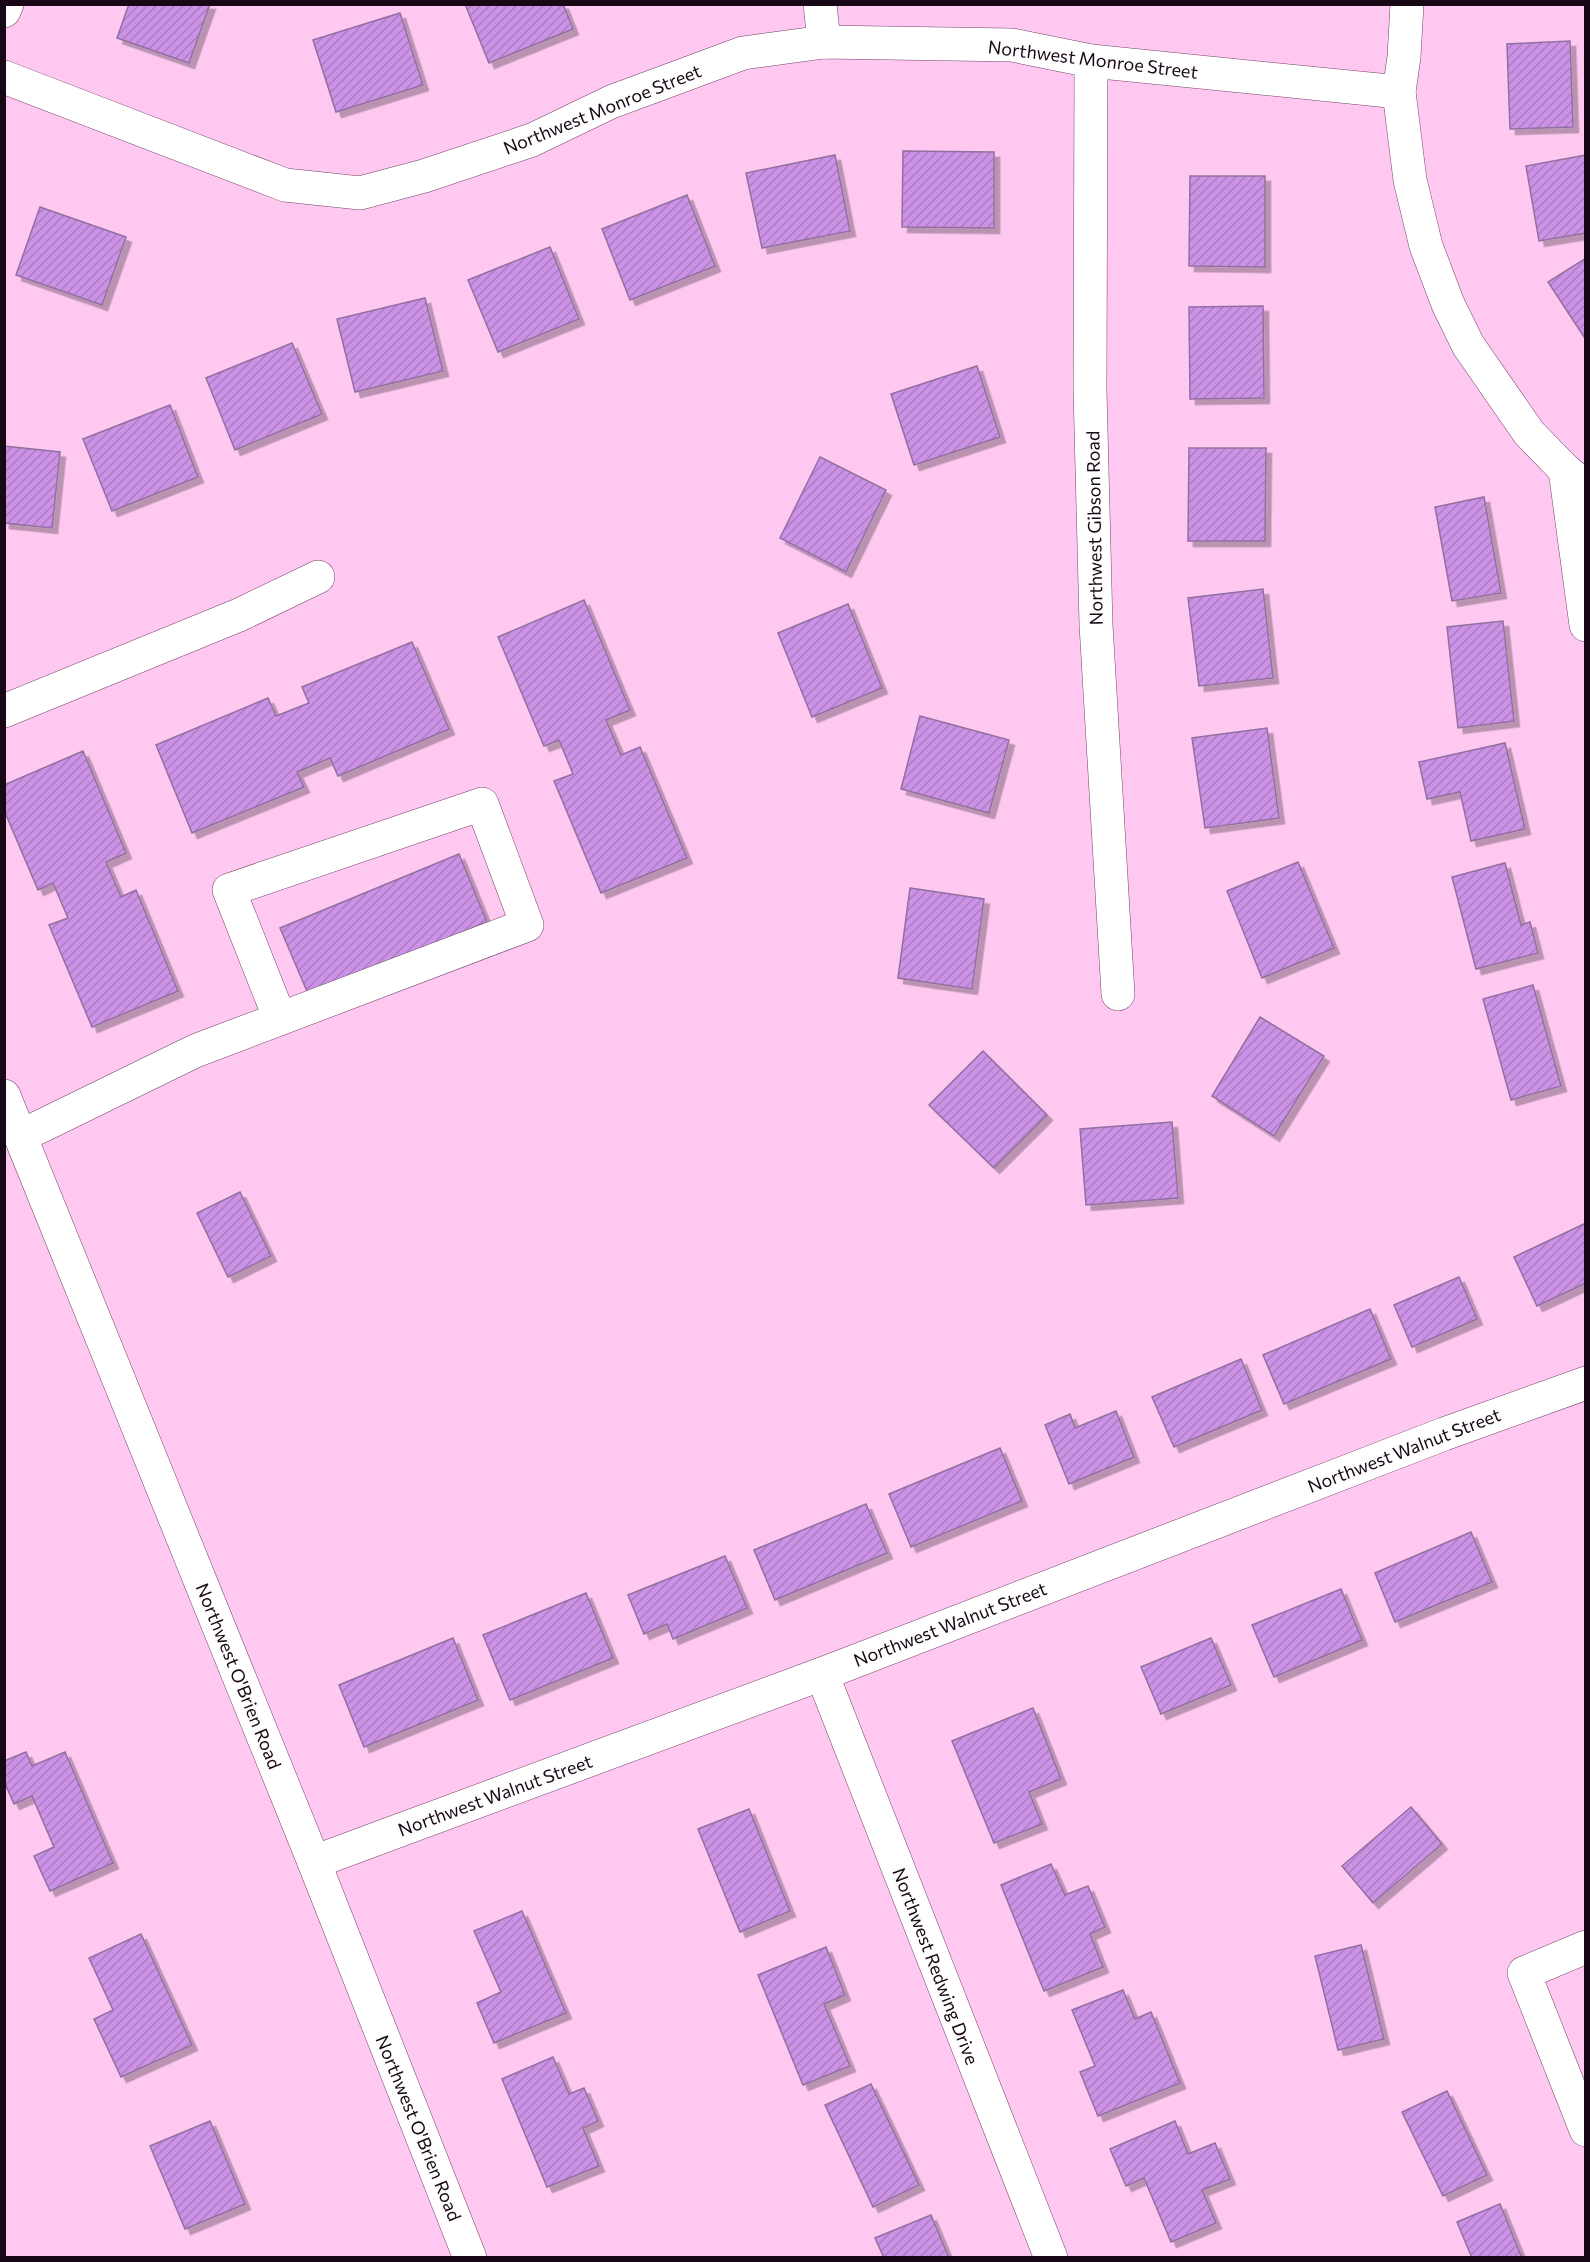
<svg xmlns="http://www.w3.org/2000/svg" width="1590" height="2262" font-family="Commissioner,sans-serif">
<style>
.building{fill:url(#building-hatch);stroke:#9170a0;stroke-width:1.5;filter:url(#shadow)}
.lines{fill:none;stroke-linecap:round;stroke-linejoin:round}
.minor-casing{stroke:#714468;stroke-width:34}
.minor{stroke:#fff;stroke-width:33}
.labels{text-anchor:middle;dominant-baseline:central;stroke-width:4.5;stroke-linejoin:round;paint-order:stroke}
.street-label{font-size:18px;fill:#180715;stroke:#fdfdfd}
</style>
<defs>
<pattern id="building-hatch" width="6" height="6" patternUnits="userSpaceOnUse" patternTransform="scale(1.5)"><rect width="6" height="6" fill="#cb92e5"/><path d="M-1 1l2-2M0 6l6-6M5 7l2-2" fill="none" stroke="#ae7cc4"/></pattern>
<filter id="shadow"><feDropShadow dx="5.5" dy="5.5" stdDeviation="0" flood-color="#0004"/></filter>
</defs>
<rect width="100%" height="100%" fill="#fec8f1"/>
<g class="building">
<path d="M129 4H210L189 63 117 38Z"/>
<path d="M465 4H563L573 29 489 63Z"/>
<path d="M400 13 423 85 336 112 313 40Z"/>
<path d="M1570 41 1573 127 1510 129 1507 44Z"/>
<path d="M903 151 994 152V228L902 227Z"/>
<path d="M835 155 850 231 762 248 746 173Z"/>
<path d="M1586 155V233L1539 241 1526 166Z"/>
<path d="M1190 176H1265V267L1189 266Z"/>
<path d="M687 195 715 266 630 300 602 229Z"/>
<path d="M40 207 126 237 102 305 16 275Z"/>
<path d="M550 247 579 319 498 352 468 280Z"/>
<path d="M1586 258V340L1548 282Z"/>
<path d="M425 298 443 371 355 392 337 319Z"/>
<path d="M1263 306 1264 398 1190 399 1189 307Z"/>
<path d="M292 343 322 414 235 450 206 378Z"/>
<path d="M977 366 1000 437 914 465 891 394Z"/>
<path d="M170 405 198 477 112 511 83 439Z"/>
<path d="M4 446 60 452 52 528 4 523Z"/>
<path d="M1189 448H1266L1265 541H1188Z"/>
<path d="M820 457 886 490 846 572 780 538Z"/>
<path d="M1484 497 1501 593 1452 601 1435 507Z"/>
<path d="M1263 589 1273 678 1199 686 1188 598Z"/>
<path d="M584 600 630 710 606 720 621 755 640 747 687 858 601 893 554 781 573 774 559 740 544 746 498 637Z"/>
<path d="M848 604 882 688 812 717 778 633Z"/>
<path d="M1503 621 1514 721 1458 728 1447 627Z"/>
<path d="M412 642 449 729 338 776 330 758 297 772 304 787 192 833 156 745 268 698 276 716 309 703 302 687Z"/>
<path d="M920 716 1009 740 989 813 901 789Z"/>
<path d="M1267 728 1279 818 1205 828 1192 738Z"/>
<path d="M1505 743 1525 829 1471 841 1460 792 1427 799 1419 762Z"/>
<path d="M83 751 126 853 106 862 121 897 136 890 178 991 92 1027 49 925 68 918 53 883 38 890 4 810V785Z"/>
<path d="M459 854 487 922 309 996 280 928Z"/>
<path d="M1298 862 1334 948 1262 978 1227 891Z"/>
<path d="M1505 863 1521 925 1530 922 1538 953 1476 969 1452 877Z"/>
<path d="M910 888 984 899 972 989 898 978Z"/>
<path d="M1533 985 1561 1086 1511 1100 1483 999Z"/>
<path d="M1260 1017 1324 1056 1274 1136 1212 1096Z"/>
<path d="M983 1051 1047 1115 994 1168 929 1105Z"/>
<path d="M1172 1122 1178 1198 1086 1205 1080 1129Z"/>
<path d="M240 1192 271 1256 228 1277 197 1213Z"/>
<path d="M1586 1223V1283L1537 1306 1514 1257Z"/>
<path d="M1459 1277 1477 1319 1412 1347 1394 1305Z"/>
<path d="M1370 1309 1391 1359 1284 1404 1263 1355Z"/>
<path d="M1241 1359 1262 1410 1174 1447 1152 1397Z"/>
<path d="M1116 1411 1134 1457 1069 1484 1045 1425 1070 1414 1075 1428Z"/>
<path d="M1000 1448 1022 1501 911 1547 889 1494Z"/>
<path d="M866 1504 887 1553 775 1600 754 1550Z"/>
<path d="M1471 1532 1492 1582 1395 1622 1375 1573Z"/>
<path d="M725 1556 747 1608 673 1639 667 1624 644 1634 628 1595Z"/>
<path d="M1341 1589 1362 1640 1274 1677 1252 1625Z"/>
<path d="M586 1593 613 1658 510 1700 483 1635Z"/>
<path d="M453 1638 478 1700 364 1747 339 1685Z"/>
<path d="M1211 1638 1231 1685 1161 1714 1141 1667Z"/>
<path d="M1033 1708 1061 1779 1029 1792 1042 1824 994 1843 952 1741Z"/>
<path d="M26 1752 32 1766 65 1752 113 1863 50 1891 34 1856 54 1847 32 1796 14 1804 4 1781V1761Z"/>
<path d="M1411 1807 1442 1844 1373 1903 1342 1866Z"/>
<path d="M749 1809 790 1911 740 1932 698 1829Z"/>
<path d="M1051 1864 1065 1895 1088 1886 1105 1927 1090 1934 1103 1967 1044 1991 1001 1885Z"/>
<path d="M522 1911 566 2013 494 2043 477 2003 501 1992 474 1931Z"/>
<path d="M141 1934 192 2045 121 2077 94 2019 113 2010 89 1958Z"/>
<path d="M1361 1945 1384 2039 1338 2050 1315 1956Z"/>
<path d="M826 1947 845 1995 824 2004 850 2066 803 2085 758 1975Z"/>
<path d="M1123 1990 1135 2019 1151 2012 1180 2083 1098 2116 1080 2072 1095 2066 1072 2010Z"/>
<path d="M553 2057 569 2094 584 2088 598 2121 583 2128 599 2166 547 2187 502 2079Z"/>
<path d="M871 2084 919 2185 873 2207 825 2105Z"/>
<path d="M1447 2091 1487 2175 1443 2196 1402 2112Z"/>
<path d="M210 2121 245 2204 185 2229 150 2146Z"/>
<path d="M1175 2121 1188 2154 1215 2143 1230 2179 1202 2190 1216 2223 1171 2242 1144 2178 1126 2186 1110 2149Z"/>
<path d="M1500 2204 1522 2258H1472L1457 2222Z"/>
<path d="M931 2215 949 2258H884L875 2238Z"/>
</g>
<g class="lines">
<g class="minor-casing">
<g id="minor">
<path d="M820 4 824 42"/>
<path d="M1407 4 1404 57 1399 92 1410 180 1426 246 1448 304 1468 345 1529 433 1565 470 1586 487"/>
<path d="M4 11 7 4"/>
<path d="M1091 61 1090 390 1096 625 1118 994"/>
<path d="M4 77 285 185 360 193 424 176 532 140 611 102 743 53 824 42 1012 45 1091 61 1399 92"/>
<path d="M1565 470 1586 625"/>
<path d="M4 711 239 615 318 577"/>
<path d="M4 1096 314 1862 470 2258"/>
<path d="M21 1136 195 1051 527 925 482 804 229 890 280 1019"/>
<path d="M822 1674 1051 2258"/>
<path d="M314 1862 822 1674 1444 1434 1586 1383"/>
<path d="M1586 1947 1524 1973 1586 2130"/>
</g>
</g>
<use href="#minor" class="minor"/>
</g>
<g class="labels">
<g class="street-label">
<text transform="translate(1093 59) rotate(7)">Northwest Monroe Street</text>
<text transform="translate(602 109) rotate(-22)">Northwest Monroe Street</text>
<text transform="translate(1094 528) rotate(-91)">Northwest Gibson Road</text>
<text transform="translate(1404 1450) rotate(-21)">Northwest Walnut Street</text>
<text transform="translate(950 1624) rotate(-21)">Northwest Walnut Street</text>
<text transform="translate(239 1676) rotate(68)">Northwest O'Brien Road</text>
<text transform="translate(495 1795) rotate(-20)">Northwest Walnut Street</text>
<text transform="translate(936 1966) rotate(69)">Northwest Redwing Drive</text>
<text transform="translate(419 2128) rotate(68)">Northwest O'Brien Road</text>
</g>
</g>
<rect width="1590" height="2262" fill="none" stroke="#180715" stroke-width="12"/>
</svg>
